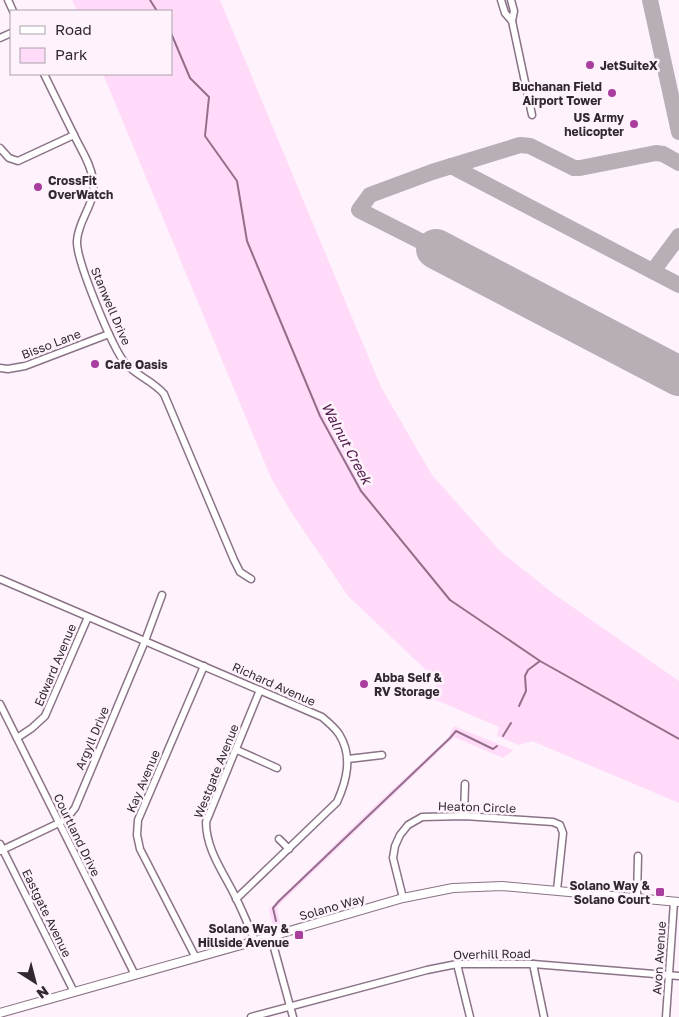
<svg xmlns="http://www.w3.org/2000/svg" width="679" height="1017" font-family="'Golos Text',sans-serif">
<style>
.green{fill:#ffdbf9}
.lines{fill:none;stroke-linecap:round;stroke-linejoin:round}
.stream{stroke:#936f8c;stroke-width:2}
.taxiway{stroke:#b8aeb6;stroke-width:16}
.runway{stroke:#b8aeb6;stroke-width:40}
.minor-casing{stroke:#8a7386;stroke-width:9}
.tertiary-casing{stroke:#8a7386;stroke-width:10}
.minor{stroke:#fff;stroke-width:6}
.tertiary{stroke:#fff;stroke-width:8}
.poi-dot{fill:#aa3e9f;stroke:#fef3fc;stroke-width:2}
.labels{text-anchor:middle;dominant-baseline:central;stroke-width:5;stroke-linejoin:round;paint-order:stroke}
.poi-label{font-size:12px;font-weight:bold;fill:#322830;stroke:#fef3fc;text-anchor:start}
.street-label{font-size:12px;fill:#322830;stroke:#fef3fc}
.water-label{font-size:14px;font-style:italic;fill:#4e1649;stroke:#fef3fc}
</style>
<rect width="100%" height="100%" fill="#fef3fc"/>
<g class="green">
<path d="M72 0H220L381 387 432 475 500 551 554 594 679 681V803L532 741 519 745 497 736 499 727 429 697 437 683 430 674 348 596 291 512 271 478 103 74H171V11H77Z"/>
<path d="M454 726 513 750 503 758 454 737 277 907 282 933 275 935 269 909 366 814 448 738Z"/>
</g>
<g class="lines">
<g class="stream">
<path d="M150 0 157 11"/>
<path d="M171 33 190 78 209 97 205 136 237 181 247 241 320 416 361 491 450 600 540 661 679 739"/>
<path d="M519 706 526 691 525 676 528 670 540 661"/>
<path d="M503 736 511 723"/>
<path d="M276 921 273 908 279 901 450 738 456 731 493 749 497 746"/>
</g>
<g class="taxiway">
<path d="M650 0 679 132"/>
<path d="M451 166 679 285"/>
<path d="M436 249 359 210 370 195 432 172 520 145 530 146 574 168H580L656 153 663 154 679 163"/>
<path d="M653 271 679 236"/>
</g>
<path class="runway" d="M436 249 679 376"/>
<g class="minor-casing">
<g id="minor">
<path d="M8 0 13 11"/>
<path d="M501 0 505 13 512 21 514 11 511 0"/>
<path d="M512 21 532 115"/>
<path d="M0 38 11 33"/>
<path d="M44 74C54 94 64 115 74 135 81 150 91 164 93 180 97 203 78 219 77 241 76 260 113 350 126 364 137 376 153 381 164 394L234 560 240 572 251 579"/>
<path d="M0 148 9 158 18 161 74 135"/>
<path d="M0 368 8 369 25 366 109 334"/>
<path d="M0 579 322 717C328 722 335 728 339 734 353 756 347 780 337 802L236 899"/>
<path d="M0 704 135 975"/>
<path d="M17 738 32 728 45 716 88 617"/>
<path d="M237 750 277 768"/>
<path d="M348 759 382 755"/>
<path d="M464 816 465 784"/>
<path d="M279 839 289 849"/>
<path d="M0 844 74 992"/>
<path d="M0 851 59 823 67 818 75 808 145 641 162 595"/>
<path d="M637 897 638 856"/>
<path d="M403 898 393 858 395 846 400 835 408 825 422 817 464 816 553 822 560 825 563 833 557 890"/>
<path d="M271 937 293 1017"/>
<path d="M255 941C249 927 243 912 236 898 224 873 206 850 206 822L260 690"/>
<path d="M196 958 140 849 137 835 138 820 204 666"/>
<path d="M457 964 470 1017"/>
<path d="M533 964 544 1017"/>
<path d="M251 1017 427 970 457 964H533L679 976"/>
<path d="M666 1017 674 902"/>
</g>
</g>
<g class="tertiary-casing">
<path id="tertiary" d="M0 1013 255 941 403 898 453 888 502 886 679 902"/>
</g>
<use href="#minor" class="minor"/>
<use href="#tertiary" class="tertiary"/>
</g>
<g class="poi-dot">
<circle cx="590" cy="65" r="5"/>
<circle cx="612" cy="93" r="5"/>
<circle cx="634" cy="124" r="5"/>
<circle cx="38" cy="187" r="5"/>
<circle cx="95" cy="364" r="5"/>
<circle cx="364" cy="684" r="5"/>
<rect x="655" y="887" width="10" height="10" rx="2.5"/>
<rect x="294" y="930" width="10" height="10" rx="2.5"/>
</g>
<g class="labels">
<g class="poi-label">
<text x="600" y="65">JetSuiteX</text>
<text x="602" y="86" text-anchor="end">Buchanan Field<tspan x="602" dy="14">Airport Tower</tspan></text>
<text x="624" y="117" text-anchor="end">US Army<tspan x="624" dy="14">helicopter</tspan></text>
<text x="48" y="180">CrossFit<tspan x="48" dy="14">OverWatch</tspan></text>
<text x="105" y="364">Cafe Oasis</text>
<text x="374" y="677">Abba Self &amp;<tspan x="374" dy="14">RV Storage</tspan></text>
<text x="650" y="885" text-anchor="end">Solano Way &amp;<tspan x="650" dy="14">Solano Court</tspan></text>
<text x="289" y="928" text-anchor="end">Solano Way &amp;<tspan x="289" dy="14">Hillside Avenue</tspan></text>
</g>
<g class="street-label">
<text transform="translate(111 306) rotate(67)">Stanwell Drive</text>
<text transform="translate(51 344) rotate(-21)">Bisso Lane</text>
<text transform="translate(55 665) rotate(-67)">Edward Avenue</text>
<text transform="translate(274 684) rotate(24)">Richard Avenue</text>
<text transform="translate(92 738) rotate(-67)">Argyll Drive</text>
<text transform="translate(216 771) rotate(-68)">Westgate Avenue</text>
<text transform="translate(143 781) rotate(-67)">Kay Avenue</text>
<text transform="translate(477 807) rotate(2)">Heaton Circle</text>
<text transform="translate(77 835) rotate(64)">Courtland Drive</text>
<text transform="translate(332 907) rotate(-16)">Solano Way</text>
<text transform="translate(47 913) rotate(64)">Eastgate Avenue</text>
<text transform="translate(492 954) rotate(-1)">Overhill Road</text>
<text transform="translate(659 958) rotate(-86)">Avon Avenue</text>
</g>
<g class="water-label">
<text transform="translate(347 443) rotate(62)">Walnut Creek</text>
</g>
</g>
<rect x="10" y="10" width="162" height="65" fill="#fef3fc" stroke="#aca2aa"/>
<rect x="20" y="26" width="25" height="8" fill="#ffffff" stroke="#aca2aa"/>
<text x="55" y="35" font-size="15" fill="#322830">Road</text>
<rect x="20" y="48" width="25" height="15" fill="#ffdbf9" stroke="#aca2aa"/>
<text x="55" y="60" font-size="15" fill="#322830">Park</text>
<g transform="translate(35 982) rotate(144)" stroke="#fef3fc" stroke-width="4" paint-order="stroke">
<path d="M0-4L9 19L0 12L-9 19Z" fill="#322830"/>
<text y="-8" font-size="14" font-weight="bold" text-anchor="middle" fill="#322830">N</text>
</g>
</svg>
